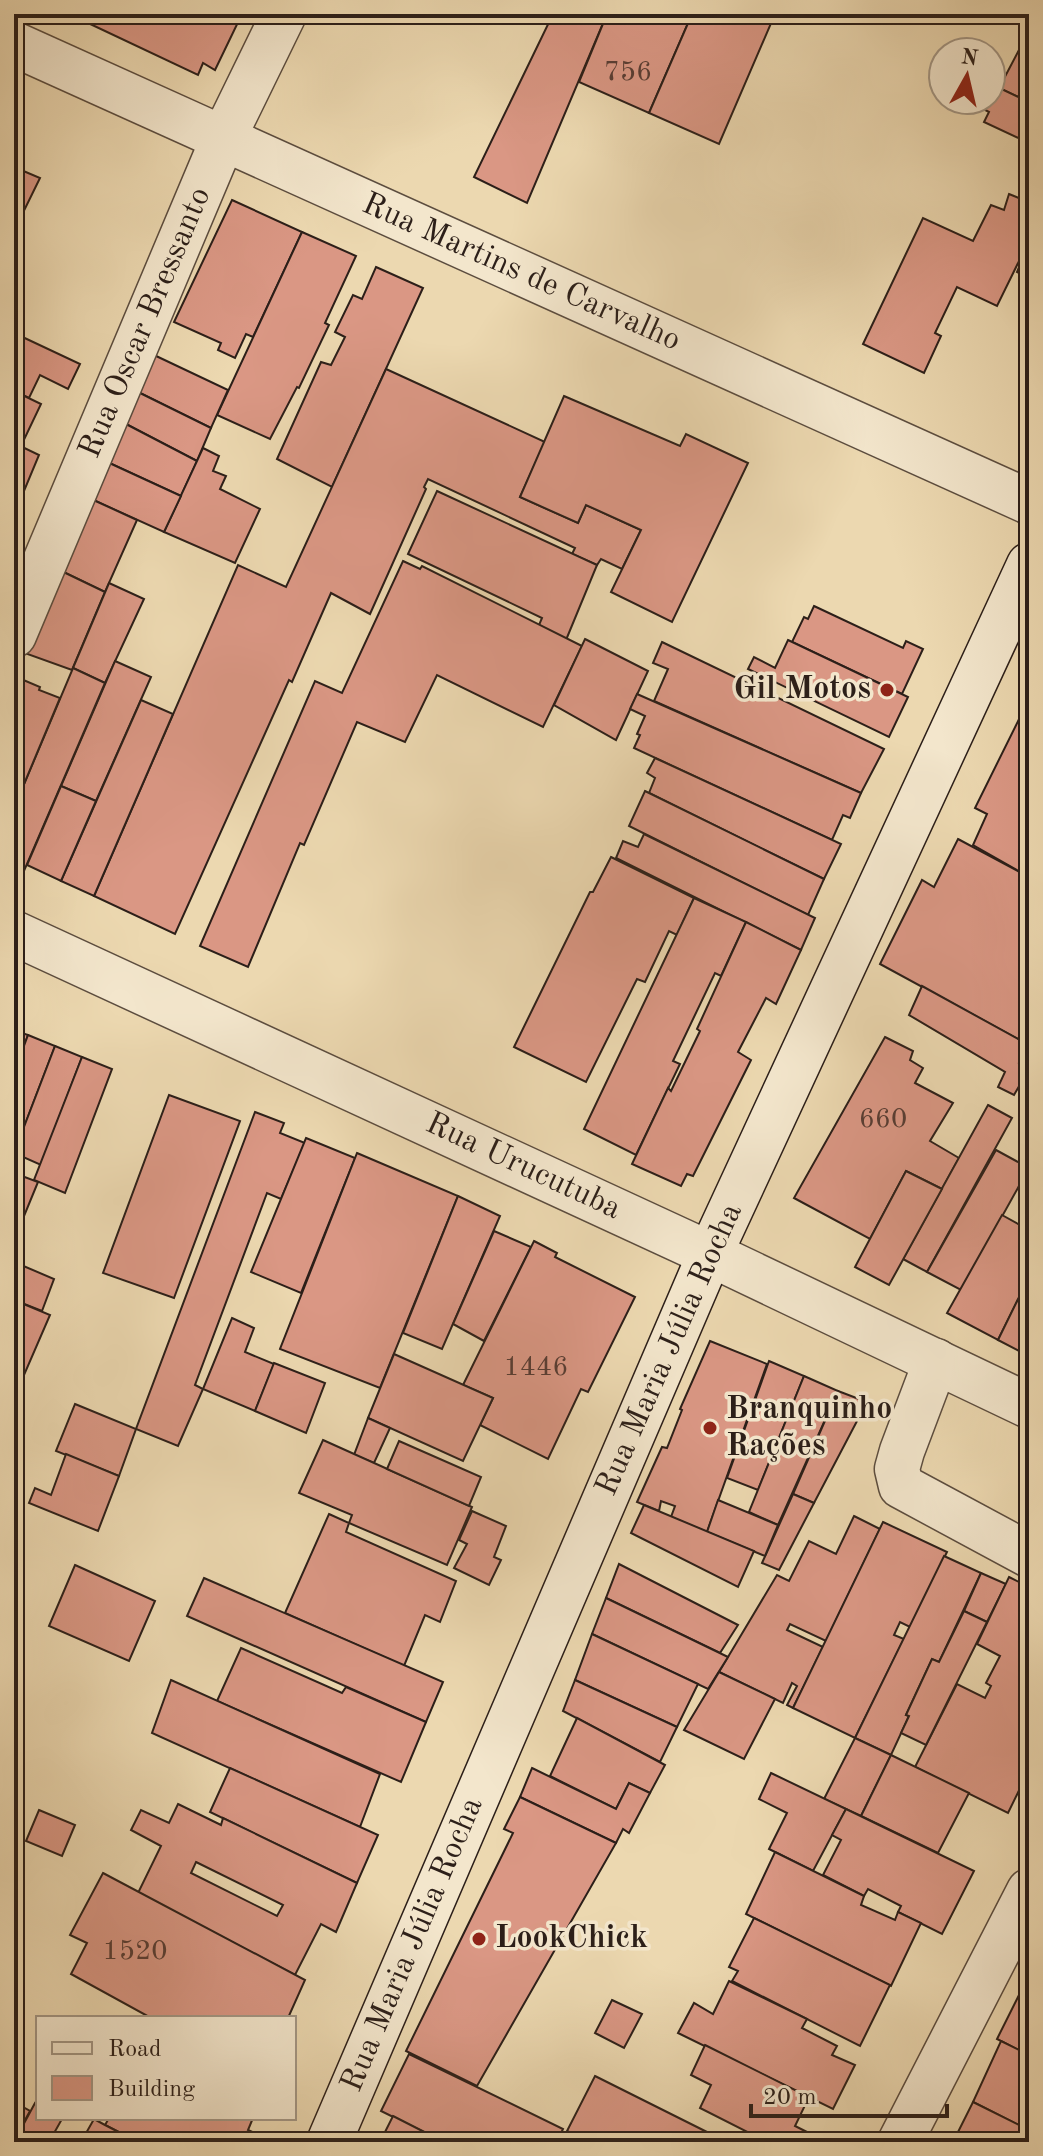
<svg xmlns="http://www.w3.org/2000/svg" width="1043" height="2156" font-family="'Old Standard TT',serif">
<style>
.building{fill:#da9784;stroke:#2c1f19;stroke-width:2;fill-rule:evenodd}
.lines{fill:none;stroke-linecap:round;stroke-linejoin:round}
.street-casing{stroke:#5c4d3f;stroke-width:47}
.secondary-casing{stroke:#2c1f19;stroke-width:47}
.street{stroke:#f3e6cc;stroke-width:44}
.secondary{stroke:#f3e6cc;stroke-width:44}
.poi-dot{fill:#8f2418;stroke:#f3e6cc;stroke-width:3}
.labels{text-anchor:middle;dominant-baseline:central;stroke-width:7;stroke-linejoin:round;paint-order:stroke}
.number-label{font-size:28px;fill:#583d34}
.street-label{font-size:32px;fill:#2c1f19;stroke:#f3e6cc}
.poi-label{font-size:32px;font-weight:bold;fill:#2c1f19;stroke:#f3e6cc;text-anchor:start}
</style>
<rect width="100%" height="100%" fill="#ecd8b0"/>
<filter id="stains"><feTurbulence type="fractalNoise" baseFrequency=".0025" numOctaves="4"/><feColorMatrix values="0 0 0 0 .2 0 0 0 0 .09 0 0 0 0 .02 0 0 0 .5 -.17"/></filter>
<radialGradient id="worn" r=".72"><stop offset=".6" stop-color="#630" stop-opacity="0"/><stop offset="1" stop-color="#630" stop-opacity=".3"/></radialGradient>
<g class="building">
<path d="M69 14H242L215 70 203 63 198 75Z"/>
<path d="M553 14H607L527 203 474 177Z"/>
<path d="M607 14H692L649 113 579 82Z"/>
<path d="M692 14H775L719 144 649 113Z"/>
<path d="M1029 31V102L999 88Z"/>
<path d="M991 84 1029 102V143L984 122 989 112 978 106 981 100H991Z"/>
<path d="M14 167 40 178 14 231Z"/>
<path d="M1009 194 1029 202V277L1017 272 1023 258 1021 257 997 306 957 287 935 333 941 336 924 373 863 344 923 218 973 241 991 205 1004 210Z"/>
<path d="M232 200 302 232 253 337 246 334 235 358 218 350 221 343 174 322Z"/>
<path d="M302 232 356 256 325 323 329 325 299 388 297 387 270 439 217 415Z"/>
<path d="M376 267 423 288 422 290 332 487 277 459 321 362 331 365 345 337 335 332 353 295 362 299Z"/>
<path d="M14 333 80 364 68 389 40 375 29 398 14 391Z"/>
<path d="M154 355 228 390 211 428 138 392Z"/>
<path d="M386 369 545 442 520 497 578 523 586 505 641 530 622 569 601 559 597 565 572 554 575 548 428 479 424 487 426 489 370 614 331 593 292 682 289 680 175 934 94 896 238 565 286 587Z"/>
<path d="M14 391 41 404 21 446 14 443Z"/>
<path d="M138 392 211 428 197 461 124 423Z"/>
<path d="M564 396 680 446 686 434 748 463 672 622 611 592 641 530 586 505 578 523 520 497Z"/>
<path d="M124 423 197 461 181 496 105 461Z"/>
<path d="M14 443 39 455 19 503 14 501Z"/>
<path d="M203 448 219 456 213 471 226 476 220 489 260 509 235 563 164 532Z"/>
<path d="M105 461 181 496 164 532 89 498Z"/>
<path d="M437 491 597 565 566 640 539 625 542 618 408 554Z"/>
<path d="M89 498 137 520 105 592 53 567Z"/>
<path d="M403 561 420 569 422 566 582 646 543 727 437 675 405 742 357 722 304 845 300 843 248 967 200 946 315 681 342 693Z"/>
<path d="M53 567 105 592 72 670 19 651Z"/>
<path d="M109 583 144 599 105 683 73 668Z"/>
<path d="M814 606 903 648 906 641 923 649 902 694 792 642 804 617 808 619Z"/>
<path d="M585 639 648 671 616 740 554 705Z"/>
<path d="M788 640 908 697 889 737 748 669 754 657 775 668Z"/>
<path d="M662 642 884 749 861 793 654 701 668 669 653 663Z"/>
<path d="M115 661 151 677 96 801 61 786Z"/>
<path d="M73 668 105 683 24 871 14 866V808Z"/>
<path d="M14 676 40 687 39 690 60 698 14 808Z"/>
<path d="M637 694 861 793 850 818 843 815 832 840 634 748 640 735 637 734 645 716 630 709Z"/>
<path d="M1029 699V877L973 845 987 814 975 808Z"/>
<path d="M141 700 173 714 94 896 61 881Z"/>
<path d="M655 758 841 844 824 879 649 793 655 778 647 773Z"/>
<path d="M61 786 96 801 61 881 27 865Z"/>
<path d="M645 791 824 879 808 915 629 826Z"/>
<path d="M644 834 815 918 801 950 616 858 623 841 638 847Z"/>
<path d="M958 839 1029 877V1045L880 964 922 880 934 887Z"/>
<path d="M611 857 694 898 677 935 669 931 645 982 637 979 586 1082 514 1047 590 892H593Z"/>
<path d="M694 898 746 922 721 976 715 973 673 1061 680 1064 636 1155 584 1129Z"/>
<path d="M746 922 801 950 776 1004 766 998 738 1052 751 1060 693 1176 687 1174 681 1186 632 1164 668 1088 671 1091 700 1031 697 1029Z"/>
<path d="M922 986 1029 1045 1019 1063 1029 1069 1014 1095 998 1087 1005 1072 909 1015Z"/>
<path d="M14 1030 28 1035 14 1073Z"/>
<path d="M28 1035 55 1046 14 1153V1073Z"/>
<path d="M885 1037 913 1051 910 1060 923 1068 915 1083 953 1103 930 1141 959 1158 942 1189 906 1171 870 1239 794 1198Z"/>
<path d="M55 1046 82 1057 41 1165 14 1153Z"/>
<path d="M82 1057 112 1069 65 1193 34 1180Z"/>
<path d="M169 1095 240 1121 174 1298 103 1273Z"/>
<path d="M988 1105 1012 1118 927 1272 903 1259Z"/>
<path d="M255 1112 284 1123 280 1133 305 1143 281 1199 267 1193 195 1385 203 1389 178 1446 136 1429Z"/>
<path d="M306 1138 355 1158 301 1293 251 1272Z"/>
<path d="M996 1150 1029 1168 961 1290 927 1272Z"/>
<path d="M357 1153 458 1196 380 1388 280 1349Z"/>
<path d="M906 1171 942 1189 889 1285 855 1267Z"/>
<path d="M14 1173 38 1182 22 1221 14 1218Z"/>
<path d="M458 1196 500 1216 442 1349 403 1333Z"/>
<path d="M1002 1215 1029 1230V1277L998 1340 947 1313Z"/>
<path d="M494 1231 531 1247 484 1341 453 1324Z"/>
<path d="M534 1241 557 1253 555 1257 635 1297 588 1392 581 1389 548 1459 480 1425 493 1398 463 1385Z"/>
<path d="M14 1262 54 1279 42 1311 14 1300Z"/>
<path d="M1029 1277V1356L998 1340Z"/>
<path d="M14 1300 50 1315 21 1382 14 1379Z"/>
<path d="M232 1318 254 1328 245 1352 274 1364 255 1411 203 1389Z"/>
<path d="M710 1341 767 1364 707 1532 671 1517 675 1506 661 1501 659 1511 637 1502 662 1447 667 1448 682 1410 680 1409Z"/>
<path d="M394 1354 493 1398 463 1461 368 1418Z"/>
<path d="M769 1361 804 1376 758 1490 727 1478Z"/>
<path d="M274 1363 325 1383 306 1433 255 1411Z"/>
<path d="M804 1376 838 1391 778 1525 749 1512Z"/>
<path d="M838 1391 867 1402 814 1503 793 1494Z"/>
<path d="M75 1404 136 1429 119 1476 56 1451Z"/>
<path d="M368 1418 390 1428 374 1463 354 1455Z"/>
<path d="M323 1440 472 1507 447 1565 349 1523 352 1515 299 1493Z"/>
<path d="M399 1441 481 1477 469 1506 387 1469Z"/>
<path d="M66 1454 119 1476 98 1531 29 1503 35 1488 51 1495Z"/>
<path d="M793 1494 814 1503 779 1570 762 1563Z"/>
<path d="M718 1500 778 1525 765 1556 707 1532Z"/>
<path d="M644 1505 754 1551 738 1587 631 1533Z"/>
<path d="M472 1511 506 1526 494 1557 501 1560 489 1585 454 1568 467 1544 459 1540Z"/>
<path d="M329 1514 349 1523 346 1532 456 1581 440 1622 425 1615 404 1666 285 1613Z"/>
<path d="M854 1516 880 1529 826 1641 790 1624 787 1630 823 1647 793 1708 787 1705 797 1686 792 1683 783 1703 719 1672 777 1575 789 1581 809 1541 836 1554Z"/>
<path d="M883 1522 947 1552 910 1627 900 1622 894 1635 904 1639 855 1738 793 1708Z"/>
<path d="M944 1556 981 1573 939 1662 932 1659 906 1715 909 1716 891 1755 855 1738Z"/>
<path d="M619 1564 738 1625 720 1653 606 1598Z"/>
<path d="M75 1565 155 1601 129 1661 49 1626Z"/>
<path d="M981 1573 1006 1584 987 1622 964 1611Z"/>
<path d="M1009 1577 1029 1587V1770L1008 1813 915 1767 957 1684 985 1698 991 1686 986 1683 1000 1656 977 1644Z"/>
<path d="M204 1578 443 1682 426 1722 187 1616Z"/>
<path d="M606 1598 728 1657 708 1689 592 1634Z"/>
<path d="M964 1611 987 1622 926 1745 901 1733 909 1716 906 1715 932 1659 939 1662Z"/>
<path d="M592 1634 698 1684 677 1727 575 1680Z"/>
<path d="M241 1648 342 1693 346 1687 426 1722 401 1782 217 1701Z"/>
<path d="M719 1672 775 1699 744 1759 684 1730Z"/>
<path d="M171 1680 380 1774 360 1827 152 1733Z"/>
<path d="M575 1680 677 1727 660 1762 563 1711Z"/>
<path d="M577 1718 665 1765 650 1793 629 1783 616 1809 550 1776Z"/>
<path d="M855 1738 891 1755 861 1816 824 1799Z"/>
<path d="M891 1755 969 1793 938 1853 861 1816Z"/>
<path d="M230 1768 378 1835 357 1883 210 1812Z"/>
<path d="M532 1768 616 1809 629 1783 650 1793 629 1833 623 1829 616 1843 520 1797Z"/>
<path d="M771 1773 846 1809 813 1871 769 1849 787 1813 759 1799Z"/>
<path d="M520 1797 616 1843 477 2086 406 2051 513 1833 504 1829Z"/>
<path d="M178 1804 221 1825 223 1818 357 1883 336 1932 321 1924 295 1975 138 1893 161 1846 131 1830 141 1810 169 1823ZM196 1862 283 1905 277 1916 191 1873Z"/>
<path d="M846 1809 974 1871 942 1934 898 1912 901 1906 868 1889 864 1896 823 1875 841 1840 832 1835Z"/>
<path d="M39 1810 75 1825 62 1856 26 1841Z"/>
<path d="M775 1852 864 1896 861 1905 895 1920 898 1912 921 1923 891 1986 746 1914Z"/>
<path d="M103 1873 305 1980 288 2018H151L71 1974 87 1943 70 1935Z"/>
<path d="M754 1918 890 1985 860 2046 732 1981 738 1971 729 1967Z"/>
<path d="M1027 1979 1029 1980V2055L997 2039Z"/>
<path d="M729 1981 807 2019 802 2028 837 2046 832 2055 855 2065 833 2109 678 2033 694 2003 713 2014Z"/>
<path d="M612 2000 642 2014 624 2048 595 2033Z"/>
<path d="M1001 2041 1029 2055V2130L973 2102Z"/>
<path d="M705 2045 809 2097 795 2126 827 2142H767L700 2108 711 2085 691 2075Z"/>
<path d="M409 2054 563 2129 557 2142H444L381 2111Z"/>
<path d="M595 2076 727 2142H589L567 2131Z"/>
<path d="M14 2102 30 2111 14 2140Z"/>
<path d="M973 2102 1029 2130V2142H953Z"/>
<path d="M35 2103 38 2105V2118L62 2119 49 2142H14Z"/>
<path d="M393 2116 444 2142H380Z"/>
<path d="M109 2118H253L248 2130 268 2139 267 2142H138L105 2125Z"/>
<path d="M94 2119 105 2125 138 2142H81Z"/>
</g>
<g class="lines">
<g class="street-casing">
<g id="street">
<path d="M14 44 1029 502"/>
<path d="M14 635 223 139 284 14"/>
<path d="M14 933 710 1254 1029 1406"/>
<path d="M936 1361 902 1451 897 1469 901 1486 1029 1555"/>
<path d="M900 2142 1029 1891"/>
</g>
</g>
<g class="secondary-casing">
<path id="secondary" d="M329 2142 710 1254 1029 565"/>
</g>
<use href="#street" class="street"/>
<use href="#secondary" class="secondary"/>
</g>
<g class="poi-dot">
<circle cx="887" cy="690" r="8"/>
<circle cx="710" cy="1428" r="8"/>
<circle cx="479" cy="1939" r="8"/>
</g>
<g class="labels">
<g class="number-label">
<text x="628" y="73">756</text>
<text x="883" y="1120">660</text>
<text x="536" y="1368">1446</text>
<text x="135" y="1952">1520</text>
</g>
<g class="street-label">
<text transform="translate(521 273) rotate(24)">Rua Martins de Carvalho</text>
<text transform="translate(146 323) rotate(-67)">Rua Oscar Bressanto</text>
<text transform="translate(523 1167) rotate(25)">Rua Urucutuba</text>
<text transform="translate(670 1350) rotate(-66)">Rua Maria Júlia Rocha</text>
<text transform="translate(413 1945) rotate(-67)">Rua Maria Júlia Rocha</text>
</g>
<g class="poi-label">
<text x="871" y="690" text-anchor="end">Gil Motos</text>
<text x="726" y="1410">Branquinho<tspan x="726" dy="37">Rações</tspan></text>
<text x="495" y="1939">LookChick</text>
</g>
</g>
<rect width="1043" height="2156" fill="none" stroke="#ecd8b0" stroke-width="48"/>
<rect x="16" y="16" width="1011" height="2124" fill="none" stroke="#2c1f19" stroke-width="4"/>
<rect x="24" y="24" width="995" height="2108" fill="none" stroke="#2c1f19" stroke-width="2"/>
<rect x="36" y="2016" width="260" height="104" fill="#f3e6cc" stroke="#a39684" stroke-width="2"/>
<rect x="52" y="2042" width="40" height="12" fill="#f3e6cc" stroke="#a39684" stroke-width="2"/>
<text x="108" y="2056" font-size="24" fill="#2c1f19">Road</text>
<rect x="52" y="2076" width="40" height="24" fill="#da9784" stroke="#a39684" stroke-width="2"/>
<text x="108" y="2096" font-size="24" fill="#2c1f19">Building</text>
<g transform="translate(967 76) rotate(8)"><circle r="38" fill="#f3e6cc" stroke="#a39684" stroke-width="2"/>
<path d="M0-6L14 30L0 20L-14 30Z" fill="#8f2418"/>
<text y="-12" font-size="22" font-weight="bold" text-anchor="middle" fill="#2c1f19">N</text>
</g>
<path d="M751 2104v12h196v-12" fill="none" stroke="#2c1f19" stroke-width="4"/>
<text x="763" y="2104" font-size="24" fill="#2c1f19" stroke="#f3e6cc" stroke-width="6" paint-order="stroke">20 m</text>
<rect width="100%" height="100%" filter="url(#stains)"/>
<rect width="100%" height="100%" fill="url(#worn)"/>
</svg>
